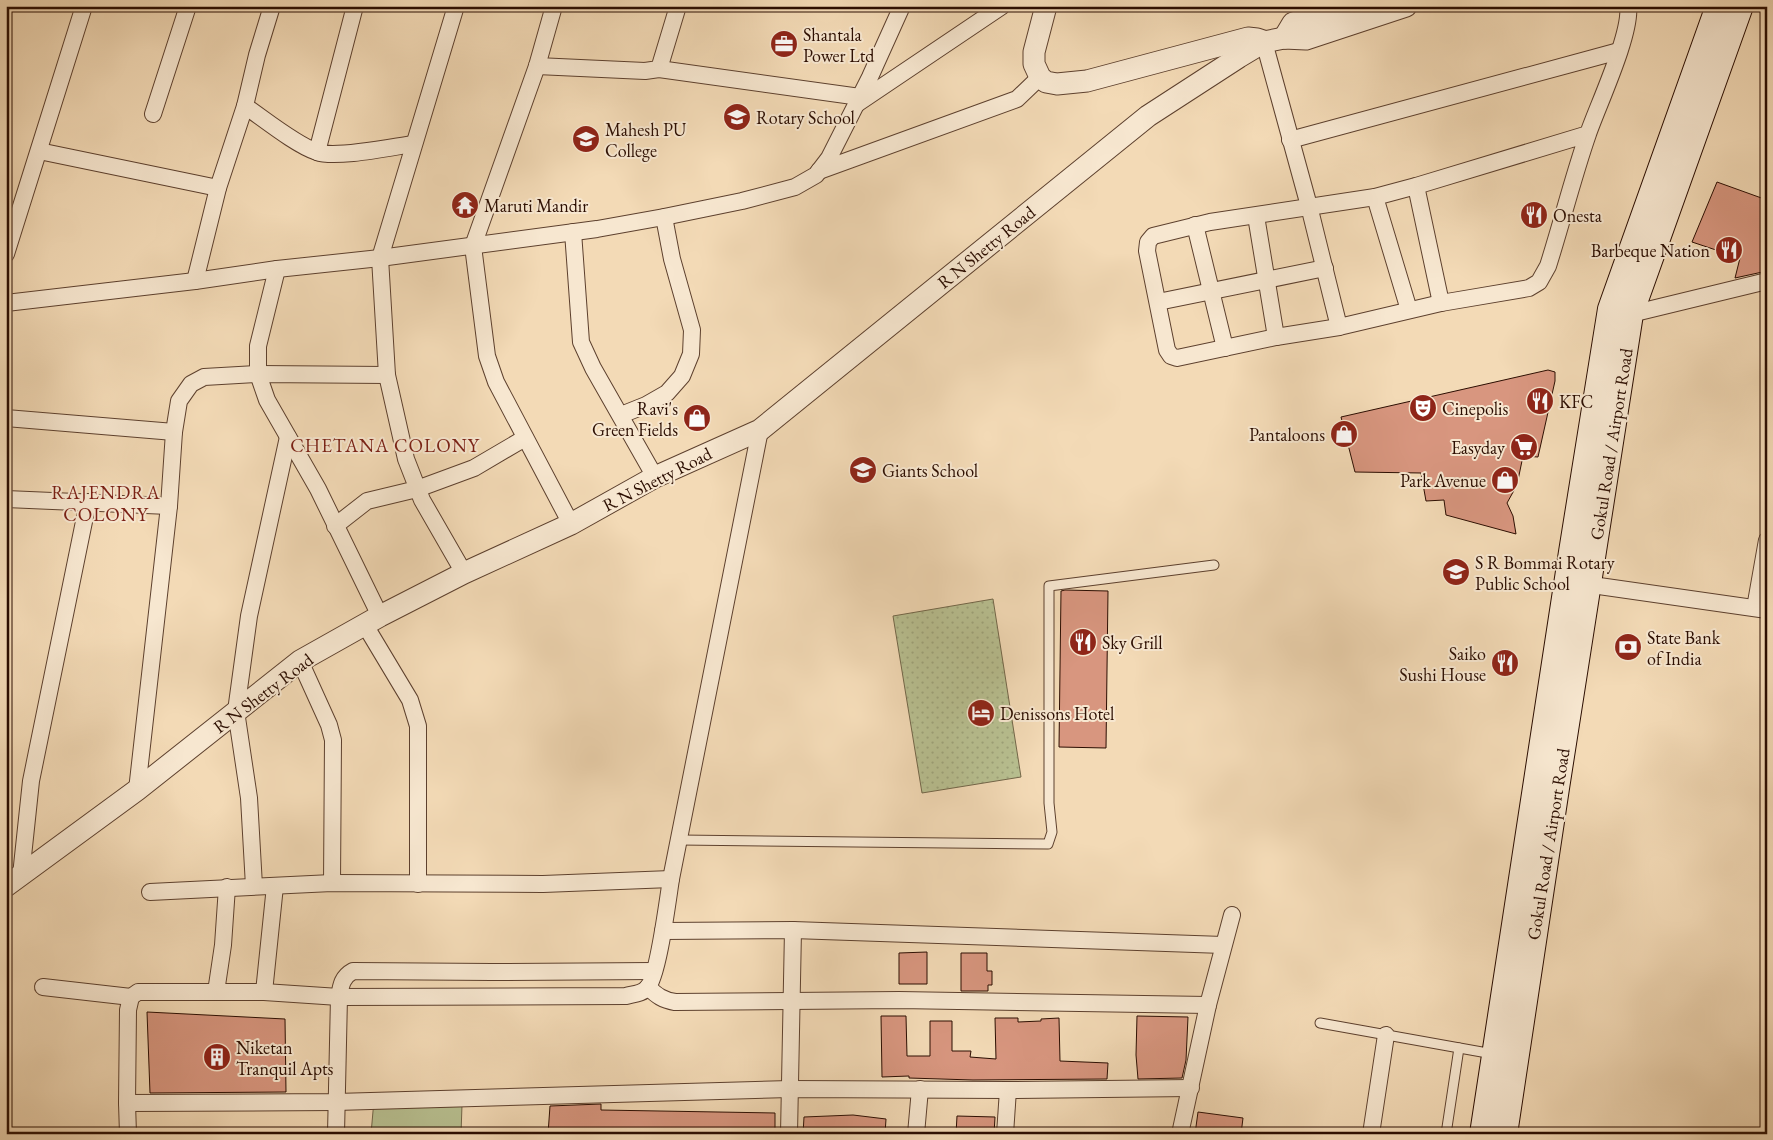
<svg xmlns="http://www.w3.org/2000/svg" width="1773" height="1140" font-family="'EB Garamond',serif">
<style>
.green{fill:#b8c091;stroke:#726649}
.garden{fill:url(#garden-dots);stroke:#726649}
.building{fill:#d8967f;stroke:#2b0d01}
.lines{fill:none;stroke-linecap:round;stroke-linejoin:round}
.service-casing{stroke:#5d402e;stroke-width:11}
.minor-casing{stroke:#5d402e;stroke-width:18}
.tertiary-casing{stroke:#5d402e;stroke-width:23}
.secondary-casing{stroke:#2b0d01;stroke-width:26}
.service{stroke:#f7e7d0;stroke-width:9}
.minor{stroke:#f7e7d0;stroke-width:16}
.tertiary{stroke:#f7e7d0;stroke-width:21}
.secondary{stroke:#f7e7d0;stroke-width:24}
.labels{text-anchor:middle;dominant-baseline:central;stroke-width:4;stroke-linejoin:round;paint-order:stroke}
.poi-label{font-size:18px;fill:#2b0d01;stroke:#f7e7d0;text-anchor:start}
.street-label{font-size:18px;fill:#2b0d01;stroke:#f7e7d0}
.neighbourhood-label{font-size:19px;letter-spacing:1px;fill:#7a1f14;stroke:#f7e7d0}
</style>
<defs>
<pattern id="garden-dots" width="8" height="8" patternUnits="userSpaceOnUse" patternTransform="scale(1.25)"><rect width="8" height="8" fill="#b8c091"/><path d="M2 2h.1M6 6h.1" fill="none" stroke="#9ea47b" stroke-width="1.8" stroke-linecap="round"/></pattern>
</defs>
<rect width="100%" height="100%" fill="#f3dab6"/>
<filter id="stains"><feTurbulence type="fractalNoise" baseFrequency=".004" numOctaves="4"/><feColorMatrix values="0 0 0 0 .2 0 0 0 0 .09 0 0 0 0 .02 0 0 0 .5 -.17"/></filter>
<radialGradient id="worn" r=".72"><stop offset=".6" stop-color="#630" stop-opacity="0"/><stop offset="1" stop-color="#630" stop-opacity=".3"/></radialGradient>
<path class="green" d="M374 1100 462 1105 461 1134H371Z"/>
<path class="garden" d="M993 599 1021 777 922 793 893 616Z"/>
<g class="building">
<path d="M1717 182 1767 200V271L1735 278 1740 258 1692 242Z"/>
<path d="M1548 370 1555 372V381L1538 457 1523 456 1517 485 1507 503 1513 516 1516 534 1446 515 1444 500 1426 501 1421 473 1355 472 1341 417Z"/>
<path d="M1065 590 1108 591 1106 748 1059 747 1061 591Z"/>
<path d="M927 952V984H899V953Z"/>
<path d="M961 953H987V971H992V985H988V991H961Z"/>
<path d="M147 1012 285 1019 286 1092 150 1093Z"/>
<path d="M881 1016H906L907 1056H930V1021H952V1051H971L970 1057 996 1059 995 1018H1018V1022L1041 1021V1019L1059 1018 1060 1061 1108 1063 1107 1079 973 1080 909 1078V1076L882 1077Z"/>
<path d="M1137 1016 1188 1017 1186 1060 1182 1078 1138 1079 1136 1055Z"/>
<path d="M601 1104V1110L775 1113V1134H548L550 1106Z"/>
<path d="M1198 1112 1243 1118 1241 1134H1195Z"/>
<path d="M853 1115 886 1119 885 1134H803L804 1117Z"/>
<path d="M957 1116 995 1117 994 1134H956Z"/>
</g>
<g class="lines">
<g class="service-casing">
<g id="service">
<path d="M680 840 1048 844 1052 832 1049 803V586L1214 565"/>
<path d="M1320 1023 1493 1054"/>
<path d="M1446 1134 1459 1048"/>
</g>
</g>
<g class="minor-casing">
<g id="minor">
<path d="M456 6 380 258 387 375 406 459 422 500 464 573"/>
<path d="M554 6 537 66 473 246 487 356 496 382 571 524"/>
<path d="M1264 42 1309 206 1339 327"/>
<path d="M537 66 645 71 659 69 678 6"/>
<path d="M659 69 860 97"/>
<path d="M858 103 1002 6"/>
<path d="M245 106C264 119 296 145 317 152 335 159 392 147 413 144"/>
<path d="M153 114 188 6"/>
<path d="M1588 134 1416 186 1375 197 1210 222 1153 236 1148 242 1147 251 1167 350 1171 356 1177 358 1276 337 1339 327 1441 303 1529 288 1539 282 1548 266C1562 222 1573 177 1588 134 1598 105 1632 33 1628 6"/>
<path d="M1290 140 1619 51"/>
<path d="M39 151 218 188"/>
<path d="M317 152 355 6"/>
<path d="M819 171 1017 99 1040 77"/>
<path d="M1416 186 1441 303"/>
<path d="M1375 197 1409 310"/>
<path d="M1256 216 1276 337"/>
<path d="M1195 225 1225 348"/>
<path d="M573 232 581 342 593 368 655 477"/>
<path d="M6 254 84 6"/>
<path d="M277 269 258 346V374L267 400 318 489 380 616"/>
<path d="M195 281 218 188 245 106 257 55 272 6"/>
<path d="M1158 302 1325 268"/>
<path d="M6 303 195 281 277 269 380 258 597 229 664 217 742 201 795 187 816 175 829 158 870 77 902 6"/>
<path d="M1631 314 1767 281"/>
<path d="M621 415 646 405 667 393 682 376 691 354 692 330 672 259 664 217"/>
<path d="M6 418 174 432"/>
<path d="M6 499 169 506"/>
<path d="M335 526 367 501 417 489 474 468 525 438"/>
<path d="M1578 583 1767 610"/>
<path d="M1755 608 1767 540"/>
<path d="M365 625 410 700 418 726V884"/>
<path d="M300 661 329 725 333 740 332 883"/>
<path d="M137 790 169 506 174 432 179 401 191 384 204 377 258 374 387 375"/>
<path d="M21 875 31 781 88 502"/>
<path d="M254 886 249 798 236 711 249 616 288 437"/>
<path d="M150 892 332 883 543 884 671 879"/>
<path d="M663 931 793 930 1223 945"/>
<path d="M43 987 131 997"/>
<path d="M648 987C657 996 663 1000 675 1002L899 1000 1208 1005"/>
<path d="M216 992 223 945 227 887"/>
<path d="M264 992 275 886"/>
<path d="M127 1103 336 1102 790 1089 1008 1090 1191 1088"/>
<path d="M128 1134 127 1103 128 1010 131 997 138 992H264L339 997 626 996C633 994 642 994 647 988 658 978 668 898 671 879L760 430"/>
<path d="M336 1134 339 997C341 985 342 977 353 971L492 972 654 971"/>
<path d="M789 1134 793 930"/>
<path d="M916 1134 920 1089"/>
<path d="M1005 1134 1008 1090"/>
<path d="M1180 1134 1208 1005 1232 915"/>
<path d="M1371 1134 1386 1035"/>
</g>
</g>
<g class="tertiary-casing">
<g id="tertiary">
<path d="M1046 6 1034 52V64L1040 77 1046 82 1057 84 1087 81 1248 38 1257 39 1263 41"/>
<path d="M1284 38 1293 23 1346 6"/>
<path d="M6 886 137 790 300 661 380 616 464 573 571 524 655 477 760 430 1148 116 1239 57 1264 42 1284 38 1306 39 1406 6"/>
</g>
</g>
<g class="secondary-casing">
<g id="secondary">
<path d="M1482 1134 1571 552 1610 309 1718 6"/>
<path d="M1505 1134 1557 788 1631 314 1741 6"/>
</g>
</g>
<use href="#service" class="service"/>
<use href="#minor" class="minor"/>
<use href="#tertiary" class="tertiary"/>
<use href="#secondary" class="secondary"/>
</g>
<defs>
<g id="office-disc" transform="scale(1.4375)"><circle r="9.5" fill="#8f2418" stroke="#f7e7d0"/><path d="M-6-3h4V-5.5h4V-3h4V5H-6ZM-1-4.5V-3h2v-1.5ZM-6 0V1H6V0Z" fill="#fff"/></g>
<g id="school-disc" transform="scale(1.4375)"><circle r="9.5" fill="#8f2418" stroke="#f7e7d0"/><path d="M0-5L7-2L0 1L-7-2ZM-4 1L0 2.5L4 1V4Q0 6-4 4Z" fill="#fff"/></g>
<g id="university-disc" transform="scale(1.4375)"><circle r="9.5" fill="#8f2418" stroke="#f7e7d0"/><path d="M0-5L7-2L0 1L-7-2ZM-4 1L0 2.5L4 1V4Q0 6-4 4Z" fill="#fff"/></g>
<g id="temple-disc" transform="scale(1.4375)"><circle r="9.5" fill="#8f2418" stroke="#f7e7d0"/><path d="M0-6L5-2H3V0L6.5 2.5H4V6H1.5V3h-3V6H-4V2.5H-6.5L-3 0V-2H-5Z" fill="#fff"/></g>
<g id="restaurant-disc" transform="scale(1.4375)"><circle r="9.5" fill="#8f2418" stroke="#f7e7d0"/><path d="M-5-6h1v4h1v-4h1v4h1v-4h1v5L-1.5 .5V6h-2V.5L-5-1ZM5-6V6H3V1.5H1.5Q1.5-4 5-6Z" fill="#fff"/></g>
<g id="theatre-disc" transform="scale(1.4375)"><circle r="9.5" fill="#8f2418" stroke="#f7e7d0"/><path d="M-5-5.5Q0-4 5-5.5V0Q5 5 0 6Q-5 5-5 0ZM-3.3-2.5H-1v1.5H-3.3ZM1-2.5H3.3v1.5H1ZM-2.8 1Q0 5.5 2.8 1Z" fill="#fff"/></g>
<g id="shop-disc" transform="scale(1.4375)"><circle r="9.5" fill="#8f2418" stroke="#f7e7d0"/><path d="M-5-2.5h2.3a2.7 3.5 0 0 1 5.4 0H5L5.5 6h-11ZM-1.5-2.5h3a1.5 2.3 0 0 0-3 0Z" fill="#fff"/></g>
<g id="supermarket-disc" transform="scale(1.4375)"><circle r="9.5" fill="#8f2418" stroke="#f7e7d0"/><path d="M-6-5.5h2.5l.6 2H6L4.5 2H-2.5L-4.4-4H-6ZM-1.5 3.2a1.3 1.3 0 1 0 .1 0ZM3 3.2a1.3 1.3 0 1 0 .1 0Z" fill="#fff"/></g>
<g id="bank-disc" transform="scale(1.4375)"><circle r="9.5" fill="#8f2418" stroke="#f7e7d0"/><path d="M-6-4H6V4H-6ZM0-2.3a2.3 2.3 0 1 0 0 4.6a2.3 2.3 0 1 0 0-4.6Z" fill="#fff"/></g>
<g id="hotel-disc" transform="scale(1.4375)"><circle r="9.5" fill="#8f2418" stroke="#f7e7d0"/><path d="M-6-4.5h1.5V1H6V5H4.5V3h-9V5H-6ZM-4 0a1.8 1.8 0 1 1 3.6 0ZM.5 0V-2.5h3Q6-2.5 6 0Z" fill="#fff"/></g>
<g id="building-disc" transform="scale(1.4375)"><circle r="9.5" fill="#8f2418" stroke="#f7e7d0"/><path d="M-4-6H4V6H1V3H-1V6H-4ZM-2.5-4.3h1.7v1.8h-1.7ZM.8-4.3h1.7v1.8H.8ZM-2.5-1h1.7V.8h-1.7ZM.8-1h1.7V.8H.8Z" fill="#fff"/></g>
</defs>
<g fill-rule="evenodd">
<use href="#office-disc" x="784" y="44"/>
<use href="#school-disc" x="737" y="117"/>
<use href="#university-disc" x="586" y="139"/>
<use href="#temple-disc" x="465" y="205"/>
<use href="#restaurant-disc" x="1534" y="215"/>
<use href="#restaurant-disc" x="1729" y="250"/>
<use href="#restaurant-disc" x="1540" y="401"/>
<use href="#theatre-disc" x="1423" y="408"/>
<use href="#shop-disc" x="697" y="418"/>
<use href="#shop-disc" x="1344" y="434"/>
<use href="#supermarket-disc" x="1524" y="447"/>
<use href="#school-disc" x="863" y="470"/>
<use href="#shop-disc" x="1505" y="480"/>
<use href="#school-disc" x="1456" y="572"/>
<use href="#restaurant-disc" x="1083" y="642"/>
<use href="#bank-disc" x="1628" y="647"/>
<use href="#restaurant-disc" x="1505" y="663"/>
<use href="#hotel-disc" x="981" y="713"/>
<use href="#building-disc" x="217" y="1057"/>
</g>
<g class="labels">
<g class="poi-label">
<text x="803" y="34">Shantala<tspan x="803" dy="21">Power Ltd</tspan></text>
<text x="756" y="117">Rotary School</text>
<text x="605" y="129">Mahesh PU<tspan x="605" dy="21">College</tspan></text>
<text x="484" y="205">Maruti Mandir</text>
<text x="1553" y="215">Onesta</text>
<text x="1710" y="250" text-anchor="end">Barbeque Nation</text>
<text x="1559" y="401">KFC</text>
<text x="678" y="408" text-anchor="end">Ravi's<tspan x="678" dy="21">Green Fields</tspan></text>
<text x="1442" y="408">Cinepolis</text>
<text x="1325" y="434" text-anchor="end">Pantaloons</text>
<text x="1505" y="447" text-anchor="end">Easyday</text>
<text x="882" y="470">Giants School</text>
<text x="1486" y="480" text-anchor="end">Park Avenue</text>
<text x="1475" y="562">S R Bommai Rotary<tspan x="1475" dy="21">Public School</tspan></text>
<text x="1647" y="637">State Bank<tspan x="1647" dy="21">of India</tspan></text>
<text x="1102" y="642">Sky Grill</text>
<text x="1486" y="653" text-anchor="end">Saiko<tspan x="1486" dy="21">Sushi House</tspan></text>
<text x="1000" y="713">Denissons Hotel</text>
<text x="236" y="1047">Niketan<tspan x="236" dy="21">Tranquil Apts</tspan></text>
</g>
<g class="street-label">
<text transform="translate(986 247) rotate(-39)">R N Shetty Road</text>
<text transform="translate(1611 444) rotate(-81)">Gokul Road / Airport Road</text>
<text transform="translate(657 479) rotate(-27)">R N Shetty Road</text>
<text transform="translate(263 693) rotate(-37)">R N Shetty Road</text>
<text transform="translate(1548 844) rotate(-81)">Gokul Road / Airport Road</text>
</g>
<g class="neighbourhood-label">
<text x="385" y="445">CHETANA COLONY</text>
<text x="106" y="492">RAJENDRA<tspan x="106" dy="22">COLONY</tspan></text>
</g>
</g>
<rect width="1773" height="1140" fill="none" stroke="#f3dab6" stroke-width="25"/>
<rect x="8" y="8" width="1758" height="1125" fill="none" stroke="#2b0d01" stroke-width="2.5"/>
<rect x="12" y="12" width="1748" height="1115" fill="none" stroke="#2b0d01"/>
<rect width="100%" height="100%" filter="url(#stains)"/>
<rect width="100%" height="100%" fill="url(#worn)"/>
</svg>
